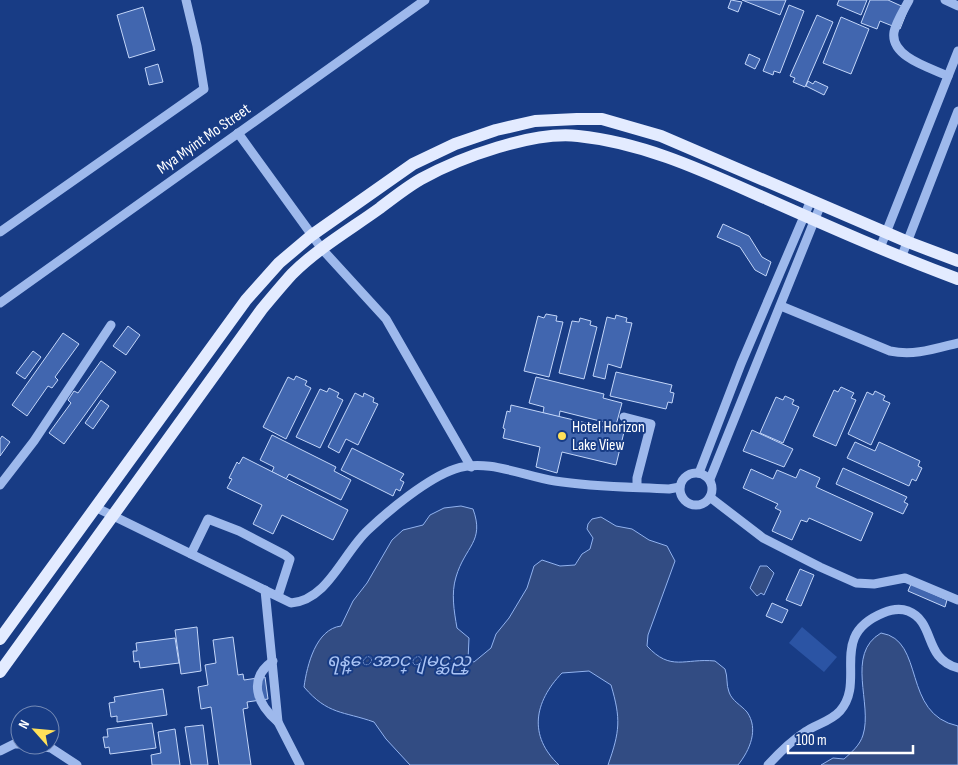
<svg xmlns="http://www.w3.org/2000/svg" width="958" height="765" font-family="'Sofia Sans Condensed','Noto Sans Myanmar',sans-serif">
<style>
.green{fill:#2b54a4}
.water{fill:#324c83;stroke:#91b2ef}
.building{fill:#4166af;stroke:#c3d6f9}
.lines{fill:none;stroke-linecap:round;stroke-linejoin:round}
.minor{stroke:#9eb9ec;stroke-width:9}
.major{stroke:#e3ebff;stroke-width:12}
.poi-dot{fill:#ffe159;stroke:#183c85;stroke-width:2}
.labels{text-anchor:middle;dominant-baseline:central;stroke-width:4;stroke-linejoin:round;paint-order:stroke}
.street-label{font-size:16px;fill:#fff;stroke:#183c85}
.poi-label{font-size:16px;fill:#fff;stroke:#183c85;text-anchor:start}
.water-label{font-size:18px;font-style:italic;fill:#a9c3f4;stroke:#183c85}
</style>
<rect width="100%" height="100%" fill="#183c85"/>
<path class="green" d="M802 627 837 657 824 672 789 643Z"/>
<g class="water">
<path d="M461 506 473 509C485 542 465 546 456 577 451 593 454 611 457 628L469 638 468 660 474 662 491 648 496 634 509 618 527 588 534 566 542 560 560 566 575 565 582 554 590 549 593 538 587 529 588 524 592 519 601 517 616 526 632 529 649 540 667 546 675 561 648 635 647 646C671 672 684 658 715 661L725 669C728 677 726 685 729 692 732 701 741 705 747 712 759 729 750 750 738 765H608C620 731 621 719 611 685L589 671 562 673C534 702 528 736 559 765H410L386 739 374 722C343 711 328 715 304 687 307 665 316 629 341 626L353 601 367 583 392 540 403 530 423 525 430 515 444 508Z"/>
<path d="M760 566H767L774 573 764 595 761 593 757 596 750 588Z"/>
<path d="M881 633C926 640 901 714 958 726V765H821L833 758 844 759C852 752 860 745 863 735 873 704 845 654 881 633Z"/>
</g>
<g class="building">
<path d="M731 0 742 2 738 12 728 8Z"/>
<path d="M742 0H786L780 15Z"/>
<path d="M839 0H867L861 15 837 5Z"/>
<path d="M870 0H888L908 9 900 29 880 21 877 29 861 23Z"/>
<path d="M789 5 804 11 780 73 774 71 773 75 763 71Z"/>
<path d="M143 7 155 50 129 58 117 15Z"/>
<path d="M817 15 833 22 805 87 793 82 795 78 790 76Z"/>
<path d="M841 17 869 29 851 74 823 63Z"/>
<path d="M749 54 760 59 755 69 745 64Z"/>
<path d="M158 64 163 82 149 85 145 68Z"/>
<path d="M808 81 813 84 815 81 828 87 824 95 806 86Z"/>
<path d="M723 224 749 236 762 257 771 262 766 276 755 270 740 247 717 237Z"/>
<path d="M546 314 557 316 556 321 563 322 549 377 524 371 538 316 544 318Z"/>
<path d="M616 315 627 318 626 322 632 323 621 368 608 364 605 379 593 376 607 317 615 319Z"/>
<path d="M580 318 591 321 590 325 597 327 584 379 559 373 572 321 579 322Z"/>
<path d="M128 326 140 335 126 355 113 346Z"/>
<path d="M63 333 79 344 55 377 58 380 52 388 48 386 27 416 12 405Z"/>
<path d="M33 351 41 357 25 379 16 373Z"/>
<path d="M101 361 116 372 64 444 49 433 71 403 68 400 74 391 78 393Z"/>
<path d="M616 372 672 385 670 392 674 393 672 403 668 402 666 409 610 396Z"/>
<path d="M296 376 307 381 305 385 311 388 286 439 263 427 288 377 294 380Z"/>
<path d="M536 377 604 394 603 398 622 403 616 425 560 411 559 417 543 413 544 407 529 403Z"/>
<path d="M841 387 854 393 851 398 856 400 836 446 813 436 834 390 838 392Z"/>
<path d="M329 388 339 393 337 397 343 400 320 448 296 437 320 389 327 392Z"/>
<path d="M875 391 885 396 883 400 890 403 871 445 848 434 867 392 873 395Z"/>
<path d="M355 393 363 397 364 393 374 398 373 402 378 404 358 445 346 439 339 453 328 447Z"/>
<path d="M785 396 794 400 792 404 799 407 783 443 760 433 776 397 783 400Z"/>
<path d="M101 400 109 406 93 429 85 423Z"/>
<path d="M511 405 624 432 616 465 562 452 557 473 536 467 540 447 503 438 505 429 503 428 507 411 510 412Z"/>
<path d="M752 430 793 449 784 467 743 451Z"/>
<path d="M272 435 336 467 334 471 351 480 341 500 289 474 286 479 272 472 274 467 260 460Z"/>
<path d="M2 436 10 442 0 456V439Z"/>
<path d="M855 442 875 451 879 442 920 461 918 466 922 468 916 481 912 479 909 486 847 458Z"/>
<path d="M352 448 404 474 400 480 404 482 400 491 396 489 393 496 341 470Z"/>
<path d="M243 457 348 510 333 540 282 515 273 534 253 524 262 505 227 488 232 479 229 478 237 462 239 464Z"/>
<path d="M843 468 907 497 904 502 908 504 903 514 836 484Z"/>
<path d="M751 469 773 479 777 470 796 478 800 469 820 478 816 487 873 513 861 541 809 518 807 522 801 520 792 540 772 531 781 511 775 508 778 504 743 488Z"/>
<path d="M800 569 814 575 801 606 786 600Z"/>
<path d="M911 584 947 600 945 607 908 591Z"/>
<path d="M772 603 788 610 782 623 766 616Z"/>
<path d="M197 627 201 671 181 674 175 630Z"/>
<path d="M233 637 238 675 243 674 244 680 265 677 268 699 247 702 248 708 243 709 251 765H219L211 707 201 709 198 687 208 685 205 665 216 663 213 640Z"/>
<path d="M175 638 179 663 140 668 139 661 134 662 133 651H137L136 643Z"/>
<path d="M163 689 167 715 117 722V716L111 717 109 703 115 702 114 697Z"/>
<path d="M152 723 156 748 110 754 109 747 105 748 103 737H108L107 729Z"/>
<path d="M203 725 208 765H191L185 727Z"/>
<path d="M175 729 180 765H152L151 755 161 753 158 732Z"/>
</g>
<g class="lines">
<g class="minor">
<path d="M909 0C904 10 896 22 894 32 890 57 931 68 948 76"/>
<path d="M945 0 958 6"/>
<path d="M238 133 322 249 386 319 471 467"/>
<path d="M0 232 204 89 197 46 186 0"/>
<path d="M880 248 958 51"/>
<path d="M901 258 958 111"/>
<path d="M0 303 425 0"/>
<path d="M781 306 890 351C914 356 934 349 958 343"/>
<path d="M624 417 651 424 637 478V487"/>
<circle cx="696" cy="489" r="16"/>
<path d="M699 473 741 364 811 200"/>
<path d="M710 479 821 204"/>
<path d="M0 485 34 441 111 325"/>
<path d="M711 498 763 538 820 567 856 583 874 584 905 578 958 600"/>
<path d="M97 508 291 603C328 600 343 553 368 530 389 510 428 478 455 469 487 458 523 476 555 481 592 487 631 487 669 489L680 487"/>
<path d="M191 554 208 519 239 531 285 555 290 559 278 596"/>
<path d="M265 590 278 722 300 765"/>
<path d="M273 661C247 679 257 704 278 722"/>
<path d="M34 745 51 748 77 765"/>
<path d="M0 751 14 744H20"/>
<path d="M768 765C779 753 791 741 805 732 816 724 830 722 840 711 867 680 827 636 883 613 890 610 900 608 908 611 936 622 923 659 958 668"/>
</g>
<g class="major">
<path d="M0 639 246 300 279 263 312 235 413 164 455 144 496 130 535 121 577 119H602L661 136 908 242 958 261"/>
<path d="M0 672 262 309C272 297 282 285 292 274 318 248 351 229 380 208 393 198 407 187 421 179 461 157 533 131 578 136 646 143 706 172 767 199 830 227 893 255 958 279"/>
</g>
</g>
<circle class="poi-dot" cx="562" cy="436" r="5"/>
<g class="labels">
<g class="street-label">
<text transform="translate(204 139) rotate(-35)">Mya Myint Mo Street</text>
</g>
<g class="poi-label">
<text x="572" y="427">Hotel Horizon<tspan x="572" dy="18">Lake View</tspan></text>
</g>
<g class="water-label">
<text x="399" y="660">ရန္ေအာင္ျမင္ဆည္</text>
</g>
</g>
<g transform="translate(35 730) rotate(297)"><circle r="24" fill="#183c85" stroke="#748ab6"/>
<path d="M0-4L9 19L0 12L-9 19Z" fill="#ffe159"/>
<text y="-8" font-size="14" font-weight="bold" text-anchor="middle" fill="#ffffff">N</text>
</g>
<path d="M788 745v8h125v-8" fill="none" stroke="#ffffff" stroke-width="2.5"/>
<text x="796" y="745" font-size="15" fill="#ffffff" stroke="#183c85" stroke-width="4" paint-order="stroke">100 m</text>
</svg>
